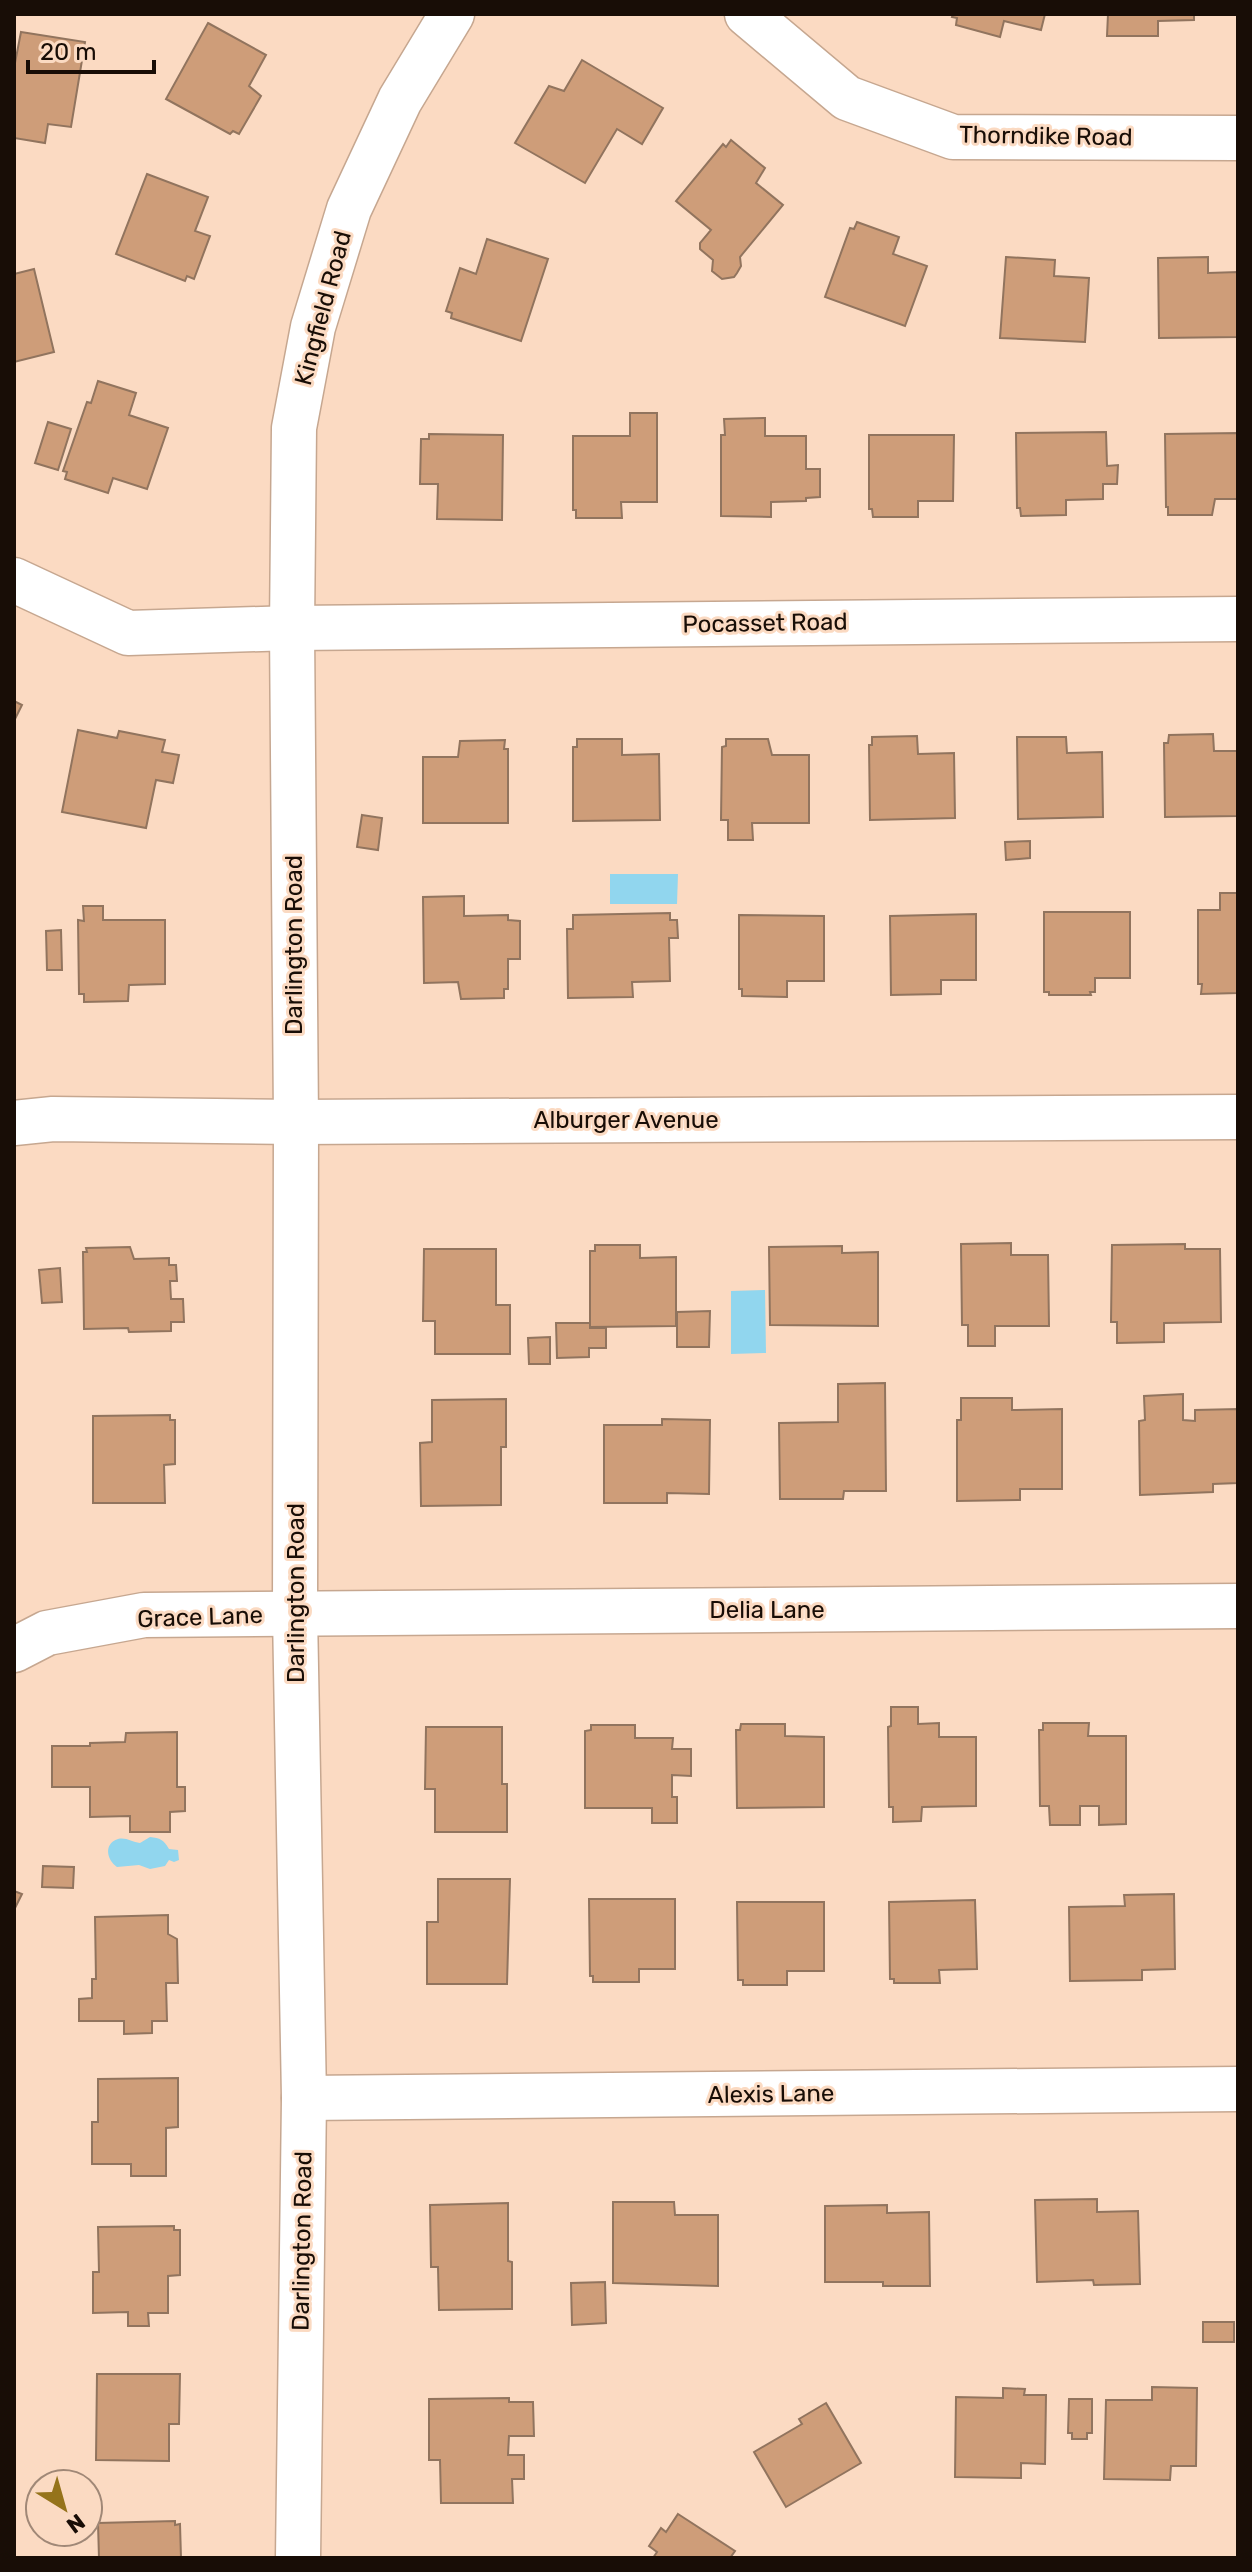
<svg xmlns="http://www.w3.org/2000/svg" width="1252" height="2572" font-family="Rubik,sans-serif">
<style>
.water{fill:#91d6ee}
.building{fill:#ce9d79;stroke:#91745e;stroke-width:2}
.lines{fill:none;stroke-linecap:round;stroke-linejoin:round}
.minor-casing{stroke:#c6a790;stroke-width:47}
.tertiary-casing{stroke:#c6a790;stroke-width:47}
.minor{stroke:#fff;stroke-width:44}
.tertiary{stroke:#fff;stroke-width:44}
.labels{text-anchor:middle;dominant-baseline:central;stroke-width:6;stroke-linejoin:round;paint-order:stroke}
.street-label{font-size:24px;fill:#180d06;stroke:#fbdac2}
</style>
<rect width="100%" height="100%" fill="#fbdac2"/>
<g class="water">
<path d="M610 874H678L677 904H610Z"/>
<path d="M765 1290 766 1353 731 1354V1291Z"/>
<path d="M150 1837C160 1838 164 1840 169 1849L178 1850 179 1860 174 1862 169 1860 165 1866 150 1869 139 1865 117 1867C107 1860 103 1844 118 1839 126 1837 132 1842 140 1843Z"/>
</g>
<g class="building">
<path d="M953 14H1045L1041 30 1004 21 1000 37 956 25 957 18 952 17Z"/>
<path d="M1108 14H1194V20L1158 21V36H1107Z"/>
<path d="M208 23 266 55 249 86 261 96 239 134 233 131 230 134 166 99Z"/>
<path d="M21 32 85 42 71 127 48 124 45 143 14 138V68Z"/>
<path d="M582 60 663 108 642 144 617 129 585 183 515 143 549 86 564 91Z"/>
<path d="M731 140 765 168 756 183 783 205 740 257 741 266 737 273 734 277 722 279 712 271 713 260 700 249V243L711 230 676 201 723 144 726 147Z"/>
<path d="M147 174 208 197 195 231 210 236 194 279 187 276 185 281 116 254Z"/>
<path d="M857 222 899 237 893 254 927 266 905 326 825 297 850 228 854 229Z"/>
<path d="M487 239 548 259 521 341 451 318 452 313 446 311 460 268 476 274Z"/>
<path d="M1006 257 1055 260 1054 276 1089 278 1085 342 1000 338Z"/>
<path d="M1208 257V273L1238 272V337L1159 338 1158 258Z"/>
<path d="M34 269 54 352 14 362V274Z"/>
<path d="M98 381 136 393 129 415 168 428 147 489 113 478 108 493 65 479 67 472 63 471 87 402 91 403Z"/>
<path d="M630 413H657V502H621L622 518H576V510H573V436H630Z"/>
<path d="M765 418V436H806V469H820V497L806 498V501L771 502V517L721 516V435H725L724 419Z"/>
<path d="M48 422 71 429 58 470 35 463Z"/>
<path d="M1106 432 1107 466 1118 465 1117 484H1103V499L1066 500V515L1021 516 1020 508H1017L1016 433Z"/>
<path d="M1238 433V499H1215L1212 515H1168V507H1166L1165 434Z"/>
<path d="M429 434 503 435 502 520 437 519 438 484H420L421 439H429Z"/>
<path d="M869 435H954L953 501H918V517H873L872 509H869Z"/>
<path d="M14 701 22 705 14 721Z"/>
<path d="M78 730 117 738 119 731 165 740 162 752 179 755 173 783 156 780 146 828 62 812Z"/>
<path d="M1213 734 1214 751H1238V816L1165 817 1164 743H1168L1169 735Z"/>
<path d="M917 736 918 754 954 753 955 818 870 820 869 745H872V737Z"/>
<path d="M1017 737H1066L1067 753 1102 752 1103 817 1018 819Z"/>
<path d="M577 739H622V755L659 754 660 820 573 821V747H577Z"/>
<path d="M726 739H768L772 755H809V823H752L753 840H728V820H721L722 747 726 746Z"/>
<path d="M505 740 504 749H508V823H423V757H458L460 741Z"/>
<path d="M362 815 382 818 378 850 357 847Z"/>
<path d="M1030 841V858L1006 860 1005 842Z"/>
<path d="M1220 893H1238V993L1201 994 1202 984H1198V910H1220Z"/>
<path d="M464 896V916L508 915V920L520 921V959H508V989H504V998L461 999 458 982 424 983 423 897Z"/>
<path d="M83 906H103V920H165V984L129 985 128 1001 84 1002V994H79L78 920 84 921Z"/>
<path d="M1044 912H1130V978H1095V992H1090L1091 995H1049V992H1044Z"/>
<path d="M670 913V920H677L678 938H669L670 981 632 982 633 997 568 998 567 929H573V915Z"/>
<path d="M976 914V980H941V994L891 995 890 916Z"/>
<path d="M739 915 824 916V981H787V997L742 996V989H739Z"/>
<path d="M61 930 62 970H47L46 931Z"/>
<path d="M1011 1243V1255H1048L1049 1326H995V1346H968V1325H962L961 1244Z"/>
<path d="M1185 1244V1249H1220L1221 1322 1164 1323V1342L1117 1343V1322H1111L1112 1245Z"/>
<path d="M595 1245H640V1258L676 1257V1326L590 1327V1251H595Z"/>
<path d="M842 1246V1253L878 1252V1326L770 1325 769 1247Z"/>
<path d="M130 1247 134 1259 169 1258V1265H176L177 1281H170L171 1299H183L184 1322H171V1331L129 1332 128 1328 84 1329 83 1252H87L86 1248Z"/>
<path d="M424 1249H496V1305H510V1354H435V1321H423Z"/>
<path d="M60 1268 62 1302 42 1303 39 1270Z"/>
<path d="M710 1311 709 1347H677V1312Z"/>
<path d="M556 1323H590V1328H606V1348H589V1357L557 1358Z"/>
<path d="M550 1337V1364H529L528 1338Z"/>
<path d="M885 1383 886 1491H844L843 1499H780L779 1423 838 1422V1384Z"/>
<path d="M1183 1394V1420L1195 1421V1410L1238 1409V1483L1213 1484V1492L1140 1495 1139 1421 1145 1420 1144 1396Z"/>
<path d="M961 1398H1012V1410L1062 1409V1489H1020V1500L957 1501V1420H961Z"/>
<path d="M506 1399V1447H501V1505L421 1506 420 1443 432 1442V1400Z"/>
<path d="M170 1415V1420H175V1464L164 1465 165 1503H93V1416Z"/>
<path d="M662 1419 710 1420 709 1494 667 1493V1503H604V1425H662Z"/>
<path d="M891 1707H918V1724L939 1723V1737H976V1806L922 1807 921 1821 893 1822V1807H889L888 1727 891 1726Z"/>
<path d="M1043 1723H1089L1088 1736H1126V1824L1099 1825V1806H1080V1825H1050L1049 1806H1040L1039 1730H1043Z"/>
<path d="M741 1724H785V1736L824 1737V1807L737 1808 736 1730H740Z"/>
<path d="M591 1725H635V1738H673L672 1749H691V1776L672 1775V1797H677V1823H652V1808H585V1731L591 1730Z"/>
<path d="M426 1727H502V1784H507V1832H435V1789H425Z"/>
<path d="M177 1732V1787H185V1811L170 1812V1832H130V1816L90 1817V1787H52V1746H90V1743L125 1742 126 1733Z"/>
<path d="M43 1866 74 1867 73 1888 42 1887Z"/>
<path d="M438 1879H510L507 1984H427V1922H438Z"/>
<path d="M14 1891 22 1894 14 1910Z"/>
<path d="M1174 1894 1175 1969 1142 1970V1980L1070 1981 1069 1907 1125 1906 1124 1895Z"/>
<path d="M589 1899H675V1969H639V1982H593V1976H590Z"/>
<path d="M975 1900 977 1969 939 1970 940 1983H894V1979H890L889 1902Z"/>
<path d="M737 1902H824V1971H787V1985H743V1980H738Z"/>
<path d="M168 1915V1934L177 1939 178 1983H166L167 2021H152V2033L124 2034V2021H79V1999L92 1998V1979H96L95 1917Z"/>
<path d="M178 2078V2127L166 2128V2176H131V2164H92V2122H98V2079Z"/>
<path d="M1097 2199V2212L1138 2211 1140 2284 1094 2285 1093 2280 1037 2282 1035 2200Z"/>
<path d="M613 2202H674L675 2215H718V2286L613 2283Z"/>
<path d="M508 2203V2261L512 2262V2309L439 2310 438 2267H431L430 2205Z"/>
<path d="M887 2205V2213L929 2212 930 2286H883V2282H825V2206Z"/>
<path d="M174 2226V2230H180V2275L168 2276V2313H148L149 2326H128V2312L93 2313V2272H99L98 2227Z"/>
<path d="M605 2282 606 2323 572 2325 571 2283Z"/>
<rect x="1203" y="2322" width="31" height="20"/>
<path d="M97 2374H180L179 2424H169V2461L96 2460Z"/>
<path d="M1152 2387 1197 2388 1196 2466H1171L1170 2480 1104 2479 1106 2400H1152Z"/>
<path d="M1003 2388 1025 2389 1024 2395H1046L1045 2464 1021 2463V2478L955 2477 956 2397 1003 2398Z"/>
<path d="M509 2398V2402H533L534 2436H509L508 2455H524V2479H512L513 2503H441L440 2460H429V2399Z"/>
<path d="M1069 2399H1092V2433H1087V2439H1072V2433H1068Z"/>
<path d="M826 2403 861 2463 786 2507 754 2452 802 2424 799 2419Z"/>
<path d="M678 2514 735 2551 730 2558H653L657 2552 649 2546 661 2528 666 2532Z"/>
<path d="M175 2521V2525L180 2524 181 2558H99L98 2523Z"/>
</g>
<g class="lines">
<g class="minor-casing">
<g id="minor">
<path d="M747 14 847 98 953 137 1238 138"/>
<path d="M14 580 128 633 292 628 1238 619"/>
<path d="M14 1650 47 1633 144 1615 1238 1606"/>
<path d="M304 2098 1238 2089"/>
</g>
</g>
<g class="tertiary-casing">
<g id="tertiary">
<path d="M14 1123 53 1119 296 1122 1238 1117"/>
<path d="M298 2558 304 2098 295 1614 296 1122 292 628 294 428 313 327 349 209 400 100 452 14"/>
</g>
</g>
<use href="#minor" class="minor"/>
<use href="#tertiary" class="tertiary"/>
</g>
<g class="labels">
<g class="street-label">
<text transform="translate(1046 136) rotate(1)">Thorndike Road</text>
<text transform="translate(323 308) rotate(-75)">Kingfield Road</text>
<text transform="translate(765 623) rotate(-1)">Pocasset Road</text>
<text transform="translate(294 945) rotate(-90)">Darlington Road</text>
<text x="626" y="1120">Alburger Avenue</text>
<text transform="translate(296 1593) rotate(-90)">Darlington Road</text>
<text x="767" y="1610">Delia Lane</text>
<text transform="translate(200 1617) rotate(-2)">Grace Lane</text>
<text transform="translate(771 2094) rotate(-1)">Alexis Lane</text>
<text transform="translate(302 2241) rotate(-89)">Darlington Road</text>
</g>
</g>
<rect width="1252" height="2572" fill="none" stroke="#180d06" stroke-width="32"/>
<g transform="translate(64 2508) rotate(143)"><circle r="38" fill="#fbdac2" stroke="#a08877" stroke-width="2"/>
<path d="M0-6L14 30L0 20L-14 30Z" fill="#95731b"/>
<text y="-12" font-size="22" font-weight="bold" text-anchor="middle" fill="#180d06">N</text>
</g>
<path d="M28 60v12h126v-12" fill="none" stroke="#180d06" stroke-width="4"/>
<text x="40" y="60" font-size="24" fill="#180d06" stroke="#fbdac2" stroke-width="6" paint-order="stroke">20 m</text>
</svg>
